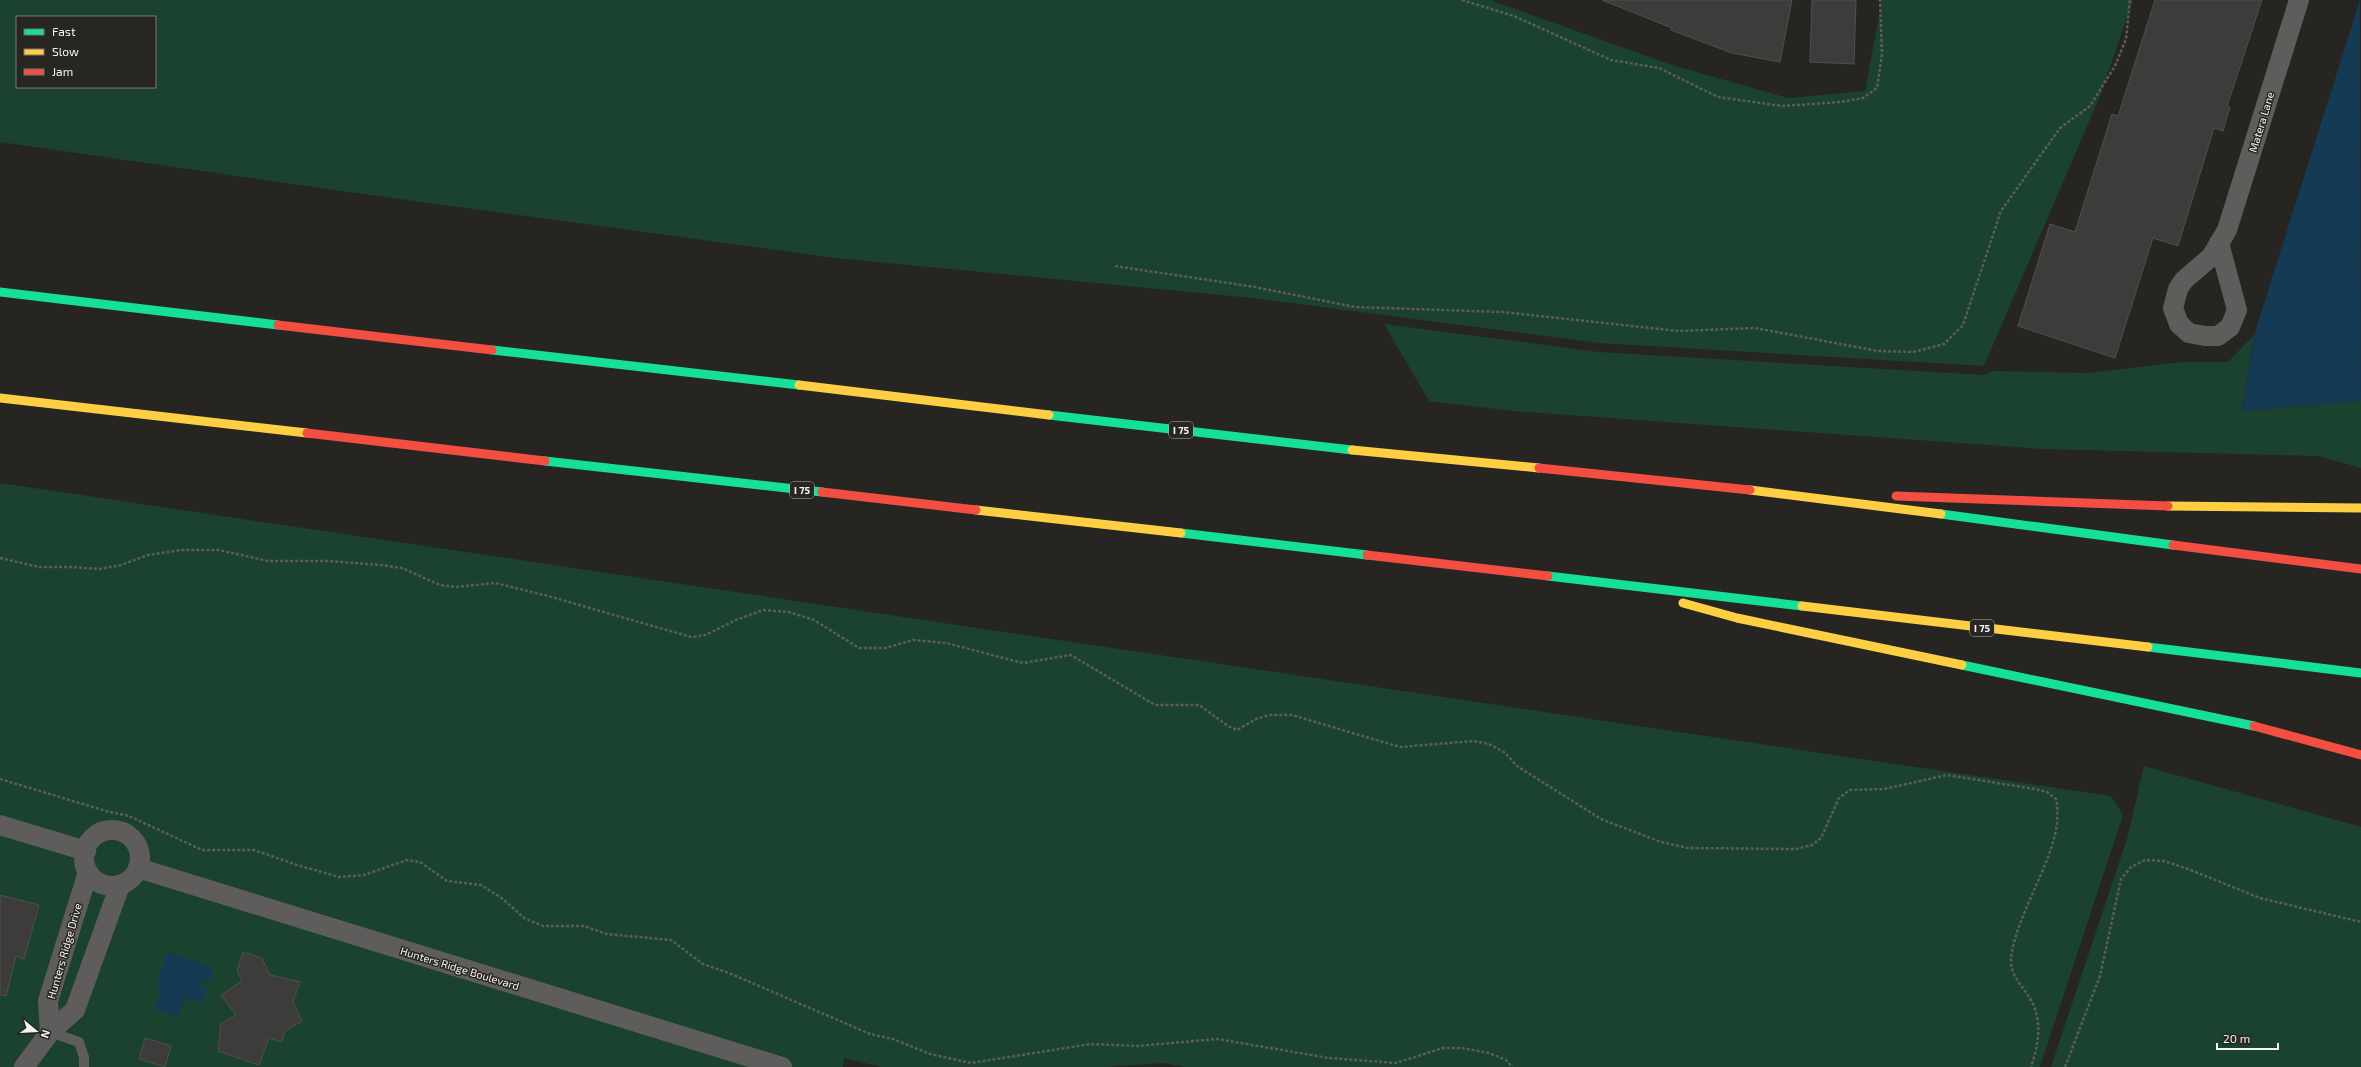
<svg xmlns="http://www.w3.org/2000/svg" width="2361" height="1067" font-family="'Exo 2',sans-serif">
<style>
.green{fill:#1b422f;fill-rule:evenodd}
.water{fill:#153a53}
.building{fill:#3d3c3b;stroke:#504f4e}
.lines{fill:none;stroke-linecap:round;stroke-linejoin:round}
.path{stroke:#5d5c5b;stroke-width:2.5;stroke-dasharray:3 2;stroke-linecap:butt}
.lane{stroke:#5e5d5c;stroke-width:10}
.street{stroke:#5e5d5c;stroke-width:20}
.fast{stroke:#16e098;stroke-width:9}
.slow{stroke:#ffcf43;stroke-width:9}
.jam{stroke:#f24e42;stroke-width:9}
.labels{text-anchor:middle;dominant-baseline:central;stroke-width:3;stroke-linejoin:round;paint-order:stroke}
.shield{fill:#272621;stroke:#b8b7b3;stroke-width:1}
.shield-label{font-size:10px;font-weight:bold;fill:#f6f5f1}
.street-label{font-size:11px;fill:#f6f5f1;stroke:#272621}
</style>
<rect width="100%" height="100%" fill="#262522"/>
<g class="green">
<path d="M0 0H1490L1672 65 1788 98 1865 91 1882 0H2133L2100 96 1984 366 1599 343 1252 298 835 258 334 190 0 142ZM17 17H155V87H17Z"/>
<path d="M1384 324 1599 352 1984 375 1993 371 2087 373 2183 362H2228L2254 335 2242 411 2361 401V468L2319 456 2043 449 1513 411 1429 401Z"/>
<path d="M0 483 2111 796 2123 815 2040 1067H1185L1163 1063 1105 1067H881L844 1058 843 1067H0Z"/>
<path d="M2144 766 2361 827V1067H2051L2128 836Z"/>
</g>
<g class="water">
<path d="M2360 0 2361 401 2242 411 2254 335Z"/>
<path d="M167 952 210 966 213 973 209 982 201 981 200 986 207 988 204 1000 198 1002 184 998 178 1017 154 1009 162 988 156 985Z"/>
</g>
<g class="building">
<path d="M1602 0H1792L1780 62 1732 53 1671 30 1672 28Z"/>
<path d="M1812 0H1856L1854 64 1810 62Z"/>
<path d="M2155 0H2262L2227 106 2230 107 2223 131 2214 128 2178 246 2153 238 2115 358 2018 326 2050 224 2075 232 2112 114 2118 116Z"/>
<path d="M0 895 39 905 24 959 16 956 6 996 0 995Z"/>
<path d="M243 952 262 958 270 975 300 982 293 1002 302 1021 285 1031 282 1042 269 1038 259 1065 218 1051 221 1023 236 1015 221 995 242 981 237 971Z"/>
<path d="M145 1038 171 1046 165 1067 139 1059Z"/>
</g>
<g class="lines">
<g class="path">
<path d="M1462 0 1514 16 1611 60 1659 68 1718 97 1782 106 1841 102 1863 98 1877 88 1882 54 1880 0"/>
<path d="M1115 266 1255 287 1355 307 1502 312 1678 331 1755 328 1878 351 1913 352 1944 344 1963 325 2001 211 2060 128 2090 106 2115 66 2126 39 2130 0"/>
<path d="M0 558 39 567H70L100 569 121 565 148 555 181 550H219L268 561H329L381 565 402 568 440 585 456 587 495 583 548 596 691 637 706 635 736 620 763 610 789 612 814 620 859 648H885L913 640 946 643 1023 663 1071 655 1155 705H1199L1228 726 1237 730 1256 719 1269 715H1292L1400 747 1474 741 1489 744 1504 752 1517 766 1601 819 1661 842 1688 848 1796 849 1812 845 1821 838 1839 798 1850 790 1884 789 1947 775 2035 789 2047 792 2056 799C2067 847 2016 908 2011 959 2010 975 2021 984 2029 997 2043 1018 2039 1044 2031 1067"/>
<path d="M0 779 106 811 129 816 202 850H254L297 865 339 877 364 875 407 860 420 862 447 881 481 885 503 899 524 918 543 926H584L607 934 671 940 703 964 729 973 870 1034 893 1039 930 1054 971 1063 1091 1044 1137 1046 1217 1039 1329 1058 1396 1063 1443 1048H1462L1489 1053 1506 1060 1512 1067"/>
<path d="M2065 1067 2100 976 2121 879 2131 867 2145 860 2164 861 2188 869 2260 898 2361 922"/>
</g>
<path class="lane" d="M50 1032 79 1042 84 1057V1067"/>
<g class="street">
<path d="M2219 243 2237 310 2230 327 2218 336H2205L2189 333 2179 324 2173 308 2178 289 2184 280 2211 257 2227 230 2299 0"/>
<path d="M0 825 86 851"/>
<circle cx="112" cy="858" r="28"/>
<path d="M138 868 782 1067"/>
<path d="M50 1032 48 1001 88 872"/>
<path d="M24 1067 50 1032 75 1010 120 885"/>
</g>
<g class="fast">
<path d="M0 292 278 325"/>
<path d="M492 350 799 385"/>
<path d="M1049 415 1352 450"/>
<path d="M545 461 822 492"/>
<path d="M1941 514 2173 545"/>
<path d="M1181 533 1367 555"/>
<path d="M1548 576 1802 606"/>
<path d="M2148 647 2361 673"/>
<path d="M1962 665 2254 726"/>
</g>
<g class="slow">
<path d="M799 385 1049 415"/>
<path d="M0 398 307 433"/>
<path d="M1352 450 1539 468"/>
<path d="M1750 490 1941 514"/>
<path d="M2168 506 2361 508"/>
<path d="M976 510 1181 533"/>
<path d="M1683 603 1737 618 1962 665"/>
<path d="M1802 606 2148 647"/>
</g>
<g class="jam">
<path d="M278 325 492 350"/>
<path d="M307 433 545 461"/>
<path d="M1539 468 1750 490"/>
<path d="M822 492 976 510"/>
<path d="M1896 496 2168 506"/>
<path d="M2173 545 2361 569"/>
<path d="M1367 555 1548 576"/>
<path d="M2254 726 2361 755"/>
</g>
</g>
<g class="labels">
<g class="shield">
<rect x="1169" y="422" width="24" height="16" rx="3"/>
<rect x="790" y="482" width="24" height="16" rx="3"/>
<rect x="1970" y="620" width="24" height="16" rx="3"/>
</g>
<g class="shield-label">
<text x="1181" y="430">I 75</text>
<text x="802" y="490">I 75</text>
<text x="1982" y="628">I 75</text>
</g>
<g class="street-label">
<text transform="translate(2261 122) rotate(-73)">Matera Lane</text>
<text transform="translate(64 951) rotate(-74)">Hunters Ridge Drive</text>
<text transform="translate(460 968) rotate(17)">Hunters Ridge Boulevard</text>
</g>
</g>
<rect x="16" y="16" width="140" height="72" fill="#272621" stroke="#7a7974"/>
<rect x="24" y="29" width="20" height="6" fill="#16e098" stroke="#7a7974"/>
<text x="52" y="36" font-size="12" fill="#f6f5f1">Fast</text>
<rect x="24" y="49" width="20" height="6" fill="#ffcf43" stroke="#7a7974"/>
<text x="52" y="56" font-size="12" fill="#f6f5f1">Slow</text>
<rect x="24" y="69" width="20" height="6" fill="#f24e42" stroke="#7a7974"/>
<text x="52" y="76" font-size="12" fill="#f6f5f1">Jam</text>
<g transform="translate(36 1031) rotate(108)" stroke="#272621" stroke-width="3" paint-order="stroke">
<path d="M0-3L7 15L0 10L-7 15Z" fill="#f6f5f1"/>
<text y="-6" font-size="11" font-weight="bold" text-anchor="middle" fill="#f6f5f1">N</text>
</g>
<path d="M2217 1043v6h61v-6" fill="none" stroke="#f6f5f1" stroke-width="2"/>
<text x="2223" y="1043" font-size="12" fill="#f6f5f1" stroke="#272621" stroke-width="3" paint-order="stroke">20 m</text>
</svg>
